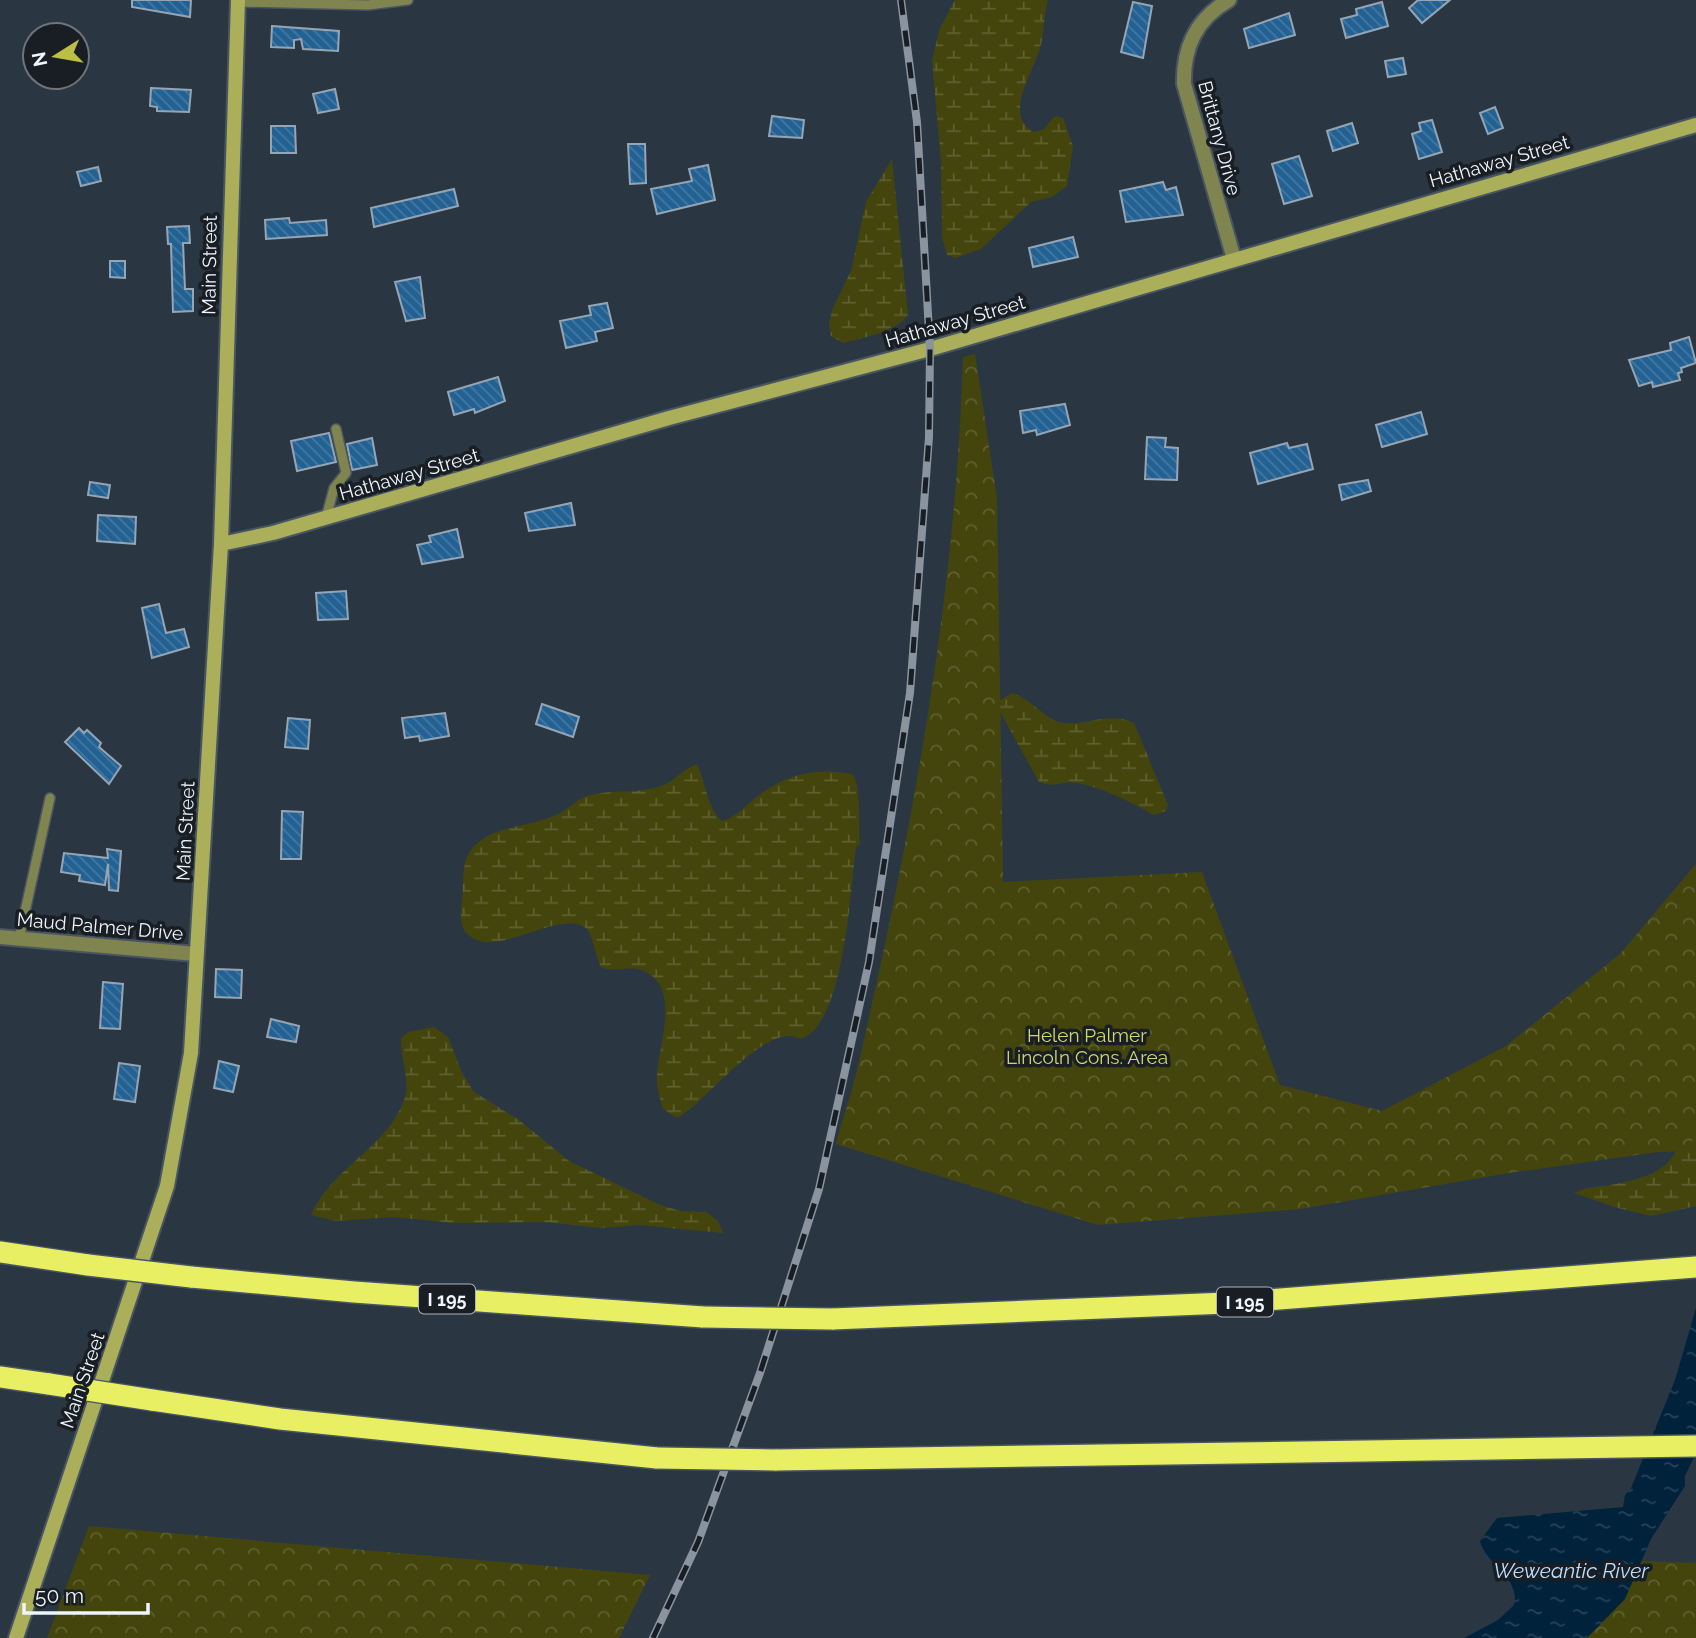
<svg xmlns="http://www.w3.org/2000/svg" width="1696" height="1638" font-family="Raleway,sans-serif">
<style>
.wetland{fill:url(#wetland-marsh)}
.park{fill:url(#park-crowns)}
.water{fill:url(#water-ripples)}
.building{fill:url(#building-back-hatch);stroke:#95a5b4;stroke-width:2}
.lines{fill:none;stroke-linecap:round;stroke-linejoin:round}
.lane-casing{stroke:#495561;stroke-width:12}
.street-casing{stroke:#495561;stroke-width:18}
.secondary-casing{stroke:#495561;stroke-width:18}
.highway-casing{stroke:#495561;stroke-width:24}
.lane{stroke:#80844f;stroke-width:9}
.street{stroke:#80844f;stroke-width:14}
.secondary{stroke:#abaf59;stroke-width:14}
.highway{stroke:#e9ef62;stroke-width:21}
.rail-casing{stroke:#89949e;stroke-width:8}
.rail{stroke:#181e23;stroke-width:5;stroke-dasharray:16;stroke-linecap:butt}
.highway-bridge-casing{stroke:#495561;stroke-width:24;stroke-linecap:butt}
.highway-bridge{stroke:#e9ef62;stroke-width:21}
.labels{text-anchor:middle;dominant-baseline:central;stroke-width:7;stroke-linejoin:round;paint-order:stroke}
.shield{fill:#181e23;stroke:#adb4bc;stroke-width:2}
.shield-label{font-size:18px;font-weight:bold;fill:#edf5fd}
.street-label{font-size:19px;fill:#edf5fd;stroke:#181e23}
.park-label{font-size:19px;fill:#d1d66a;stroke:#181e23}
.water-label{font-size:21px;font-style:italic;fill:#bdddfa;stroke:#181e23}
</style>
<defs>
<pattern id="wetland-marsh" width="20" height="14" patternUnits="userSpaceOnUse" patternTransform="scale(1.75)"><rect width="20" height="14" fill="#43450c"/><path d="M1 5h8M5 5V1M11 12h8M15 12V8" fill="none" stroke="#5e6030"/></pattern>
<pattern id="park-crowns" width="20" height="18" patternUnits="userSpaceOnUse" patternTransform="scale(1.75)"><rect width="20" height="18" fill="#43450c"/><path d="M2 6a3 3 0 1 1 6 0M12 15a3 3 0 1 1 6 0" fill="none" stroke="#5e6030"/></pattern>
<pattern id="water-ripples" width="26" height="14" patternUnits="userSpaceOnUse" patternTransform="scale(1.75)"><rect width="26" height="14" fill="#01223b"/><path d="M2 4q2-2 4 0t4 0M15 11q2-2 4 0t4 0" fill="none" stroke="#264358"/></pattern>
<pattern id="building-back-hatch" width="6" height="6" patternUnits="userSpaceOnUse" patternTransform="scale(1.75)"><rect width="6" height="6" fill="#236193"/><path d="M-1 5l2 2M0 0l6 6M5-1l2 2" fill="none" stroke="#4378a3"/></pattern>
</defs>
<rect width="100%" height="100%" fill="#2a3743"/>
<g class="wetland">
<path d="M955 0H1048C1043 16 1045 32 1040 48 1034 71 1002 116 1034 132L1044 129 1055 116 1063 118 1073 146 1067 186 1052 197 1031 202 981 249 955 258 947 255 942 237 941 162 932 60 940 28Z"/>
<path d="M892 159 908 315C894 333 864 337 843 343L831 336 829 324 833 308 851 271 866 202Z"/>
<path d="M1012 693C1032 700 1045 718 1058 722 1085 728 1108 710 1134 723L1168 805 1166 811 1154 815C1130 802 1105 788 1077 783 1062 780 1057 789 1039 782L998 708 999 701Z"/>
<path d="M697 764C705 780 708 811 722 821 737 817 746 805 758 796 785 774 818 767 852 774 862 784 858 827 860 844L856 847C850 889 845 1026 800 1039 767 1019 704 1105 677 1118L663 1109C660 1098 656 1087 657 1076 658 1046 682 988 644 971 631 965 614 973 601 967 596 958 592 932 586 928 561 910 504 952 477 940 458 932 460 917 462 900 464 885 461 866 469 853 487 824 533 828 560 813 570 808 577 799 587 796 611 789 638 794 661 786 675 781 683 769 697 764Z"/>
<path d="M434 1027 448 1037 462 1073 474 1092 519 1120 569 1161 660 1205 681 1211 706 1212 718 1221 723 1233 639 1225 600 1228 545 1222 455 1223 393 1217 335 1221 311 1215C332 1166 389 1148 405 1097 410 1079 400 1056 401 1038L408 1032Z"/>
<path d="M1696 1096V1206L1651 1216 1618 1208 1574 1193C1589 1186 1601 1187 1616 1184 1682 1171 1675 1153 1696 1096Z"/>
</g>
<g class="park">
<path d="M975 354 997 498 1003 882 1202 872 1280 1085 1382 1111 1506 1046 1620 954 1696 864V1136L1685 1151 1658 1152 1509 1173 1300 1209 1098 1225 836 1144C843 1116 853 1090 859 1062 912 830 956 596 963 357Z"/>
<path d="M89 1526 650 1575 619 1638H47Z"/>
<path d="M1527 1557 1696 1563V1638H1544Z"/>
</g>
<path class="water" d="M1696 1308V1453L1685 1476V1486L1651 1539 1625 1599 1587 1638H1464L1498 1620 1514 1605C1521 1578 1485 1564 1480 1541L1497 1518 1623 1507 1625 1495 1631 1488 1675 1380Z"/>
<g class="building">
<path d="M132 0H191L190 17 132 7Z"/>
<path d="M1418 0H1450L1422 23 1409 8Z"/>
<path d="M1133 2 1152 6 1143 58 1121 52Z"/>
<path d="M1382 2 1388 26 1346 38 1341 19 1357 15 1356 9Z"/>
<path d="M1289 13 1295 35 1249 48 1244 29Z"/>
<path d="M272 26 339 31 338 51 303 49 301 39 294 40V48L271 47Z"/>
<path d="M1403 58 1406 74 1388 77 1385 61Z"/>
<path d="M151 88 191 90 189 112 157 111V107L150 106Z"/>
<path d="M335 89 339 109 318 113 313 94Z"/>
<path d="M1495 107 1503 128 1488 134 1480 113Z"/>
<path d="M772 116 804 120 802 138 769 136Z"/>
<path d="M1432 120 1442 152 1419 159 1412 134 1421 131 1419 123Z"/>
<path d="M1352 123 1358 143 1333 151 1327 131Z"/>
<path d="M271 126H295L296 153H271Z"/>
<path d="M628 144H645L646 183 630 184Z"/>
<path d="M1299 156 1312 196 1284 204 1272 164Z"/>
<path d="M708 165 715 200 657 214 651 189 692 181 689 169Z"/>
<path d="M98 167 101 181 81 186 77 172Z"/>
<path d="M1163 182 1166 190 1176 187 1183 215 1126 222 1120 191Z"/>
<path d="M454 189 458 206 374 227 371 208Z"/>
<path d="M289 218 290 223 326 220 327 235 266 239 265 220Z"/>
<path d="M189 226 190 243H183L185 289H193V311L173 312 171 244H168L167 227Z"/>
<path d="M1073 237 1078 257 1033 267 1029 248Z"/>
<path d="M110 261H125V278L110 277Z"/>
<path d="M420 277 425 318 406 321 395 282Z"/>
<path d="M607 303 613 328 595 332 597 341 566 348 560 321 591 315 589 306Z"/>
<path d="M1689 337 1696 363 1681 368 1682 372 1678 373 1680 380 1653 387 1652 382 1639 386 1629 360 1671 350 1670 343Z"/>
<path d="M498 377 505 401 475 413 474 409 454 415 448 392Z"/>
<path d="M1065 404 1070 425 1037 435 1036 430 1023 433 1020 411Z"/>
<path d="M1421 412 1427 434 1382 447 1376 425Z"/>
<path d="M329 433 336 462 297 471 291 441Z"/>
<path d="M1147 437 1166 438 1165 447 1178 448 1177 480 1145 479Z"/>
<path d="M372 438 377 465 352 470 347 444Z"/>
<path d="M1287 443 1289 448 1307 444 1313 469 1258 484 1250 453Z"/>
<path d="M1368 480 1371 491 1342 500 1339 485Z"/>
<path d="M90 482 110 485 108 498 88 495Z"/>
<path d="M571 503 575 525 529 531 525 513Z"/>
<path d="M98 515 136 517 135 544 97 541Z"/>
<path d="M457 529 463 557 422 564 417 545 431 542 429 536Z"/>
<path d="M346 591 348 619 318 620 316 593Z"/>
<path d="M159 604 166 633 184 629 189 647 152 658 142 608Z"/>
<path d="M542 704 579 717 573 737 536 724Z"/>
<path d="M445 713 449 736 420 741 419 736 405 738 402 718Z"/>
<path d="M288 718 310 720 308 749 285 747Z"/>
<path d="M79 728 84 733 87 730 101 743 99 747 121 766 109 784 65 742Z"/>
<path d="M282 811 303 812 301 859H281Z"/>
<path d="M107 849 121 851 118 891 109 890 108 864 105 885 79 881 80 875 61 872 64 853 108 858Z"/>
<path d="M216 969 242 970 241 998 215 997Z"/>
<path d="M103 982 123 984 120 1029 100 1028Z"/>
<path d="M271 1019 299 1026 296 1042 267 1037Z"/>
<path d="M219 1061 239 1066 233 1092 214 1088Z"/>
<path d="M119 1063 140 1066 135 1102 114 1099Z"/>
</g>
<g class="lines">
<g class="lane-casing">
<g id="lane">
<path d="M238 2 368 5 408 0"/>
<path d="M326 518 334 488 346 473 336 429"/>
<path d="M19 939 50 798"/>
</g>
</g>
<g class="street-casing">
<g id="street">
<path d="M1229 0C1196 19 1183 47 1184 84L1234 259"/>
<path d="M0 937 196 954"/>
</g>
</g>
<g class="secondary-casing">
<g id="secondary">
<path d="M221 544 273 533 669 418 930 349 1696 125"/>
<path d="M16 1638 167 1186 191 1053 221 544 238 0"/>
</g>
</g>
<g class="highway-casing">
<g id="highway">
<path d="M0 1252 88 1265"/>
<path d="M191 1277 354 1292 703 1317"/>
<path d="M832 1319 1227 1303 1696 1267"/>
<path d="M0 1377 49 1384"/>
<path d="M152 1400 280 1419 657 1458"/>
<path d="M775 1460 1696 1446"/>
</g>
</g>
<use href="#lane" class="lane"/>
<use href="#street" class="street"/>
<use href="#secondary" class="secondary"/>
<use href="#highway" class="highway"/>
<g class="rail-casing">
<path id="rail" d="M653 1638 698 1542 760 1373 819 1189 869 962 910 693 929 437 930 349 917 122 901 0"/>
</g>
<use href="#rail" class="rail"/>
<g class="highway-bridge-casing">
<g id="highway-bridge">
<path d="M88 1265 191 1277"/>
<path d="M703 1317 832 1319"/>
<path d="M49 1384 152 1400"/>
<path d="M657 1458 775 1460"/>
</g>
</g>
<use href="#highway-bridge" class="highway-bridge"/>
</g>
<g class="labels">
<g class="shield">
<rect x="419" y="1284.5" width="56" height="29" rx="5"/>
<rect x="1217" y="1287.5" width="56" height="29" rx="5"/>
</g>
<g class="shield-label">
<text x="447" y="1299">I 195</text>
<text x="1245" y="1302">I 195</text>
</g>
<g class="street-label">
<text transform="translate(1220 138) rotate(75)">Brittany Drive</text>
<text transform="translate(1499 161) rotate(-16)">Hathaway Street</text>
<text transform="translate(209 265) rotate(-89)">Main Street</text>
<text transform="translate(955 321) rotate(-16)">Hathaway Street</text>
<text transform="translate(409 474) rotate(-16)">Hathaway Street</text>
<text transform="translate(185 831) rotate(-87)">Main Street</text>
<text transform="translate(100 926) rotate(5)">Maud Palmer Drive</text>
<text transform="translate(82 1380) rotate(-71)">Main Street</text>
</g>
<g class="park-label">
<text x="1087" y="1035">Helen Palmer<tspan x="1087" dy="22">Lincoln Cons. Area</tspan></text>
</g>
<g class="water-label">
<text x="1571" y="1570">Weweantic River</text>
</g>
</g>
<g transform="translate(56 56) rotate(259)"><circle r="33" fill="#181e23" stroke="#6d747a" stroke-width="2"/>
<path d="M0-5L12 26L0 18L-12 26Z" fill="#bbc044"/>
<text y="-10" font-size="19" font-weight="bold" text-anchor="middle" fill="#edf5fd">N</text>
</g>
<path d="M24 1603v10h124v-10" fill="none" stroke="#edf5fd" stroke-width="3.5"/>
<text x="35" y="1603" font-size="21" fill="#edf5fd" stroke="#181e23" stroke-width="5" paint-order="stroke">50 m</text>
</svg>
